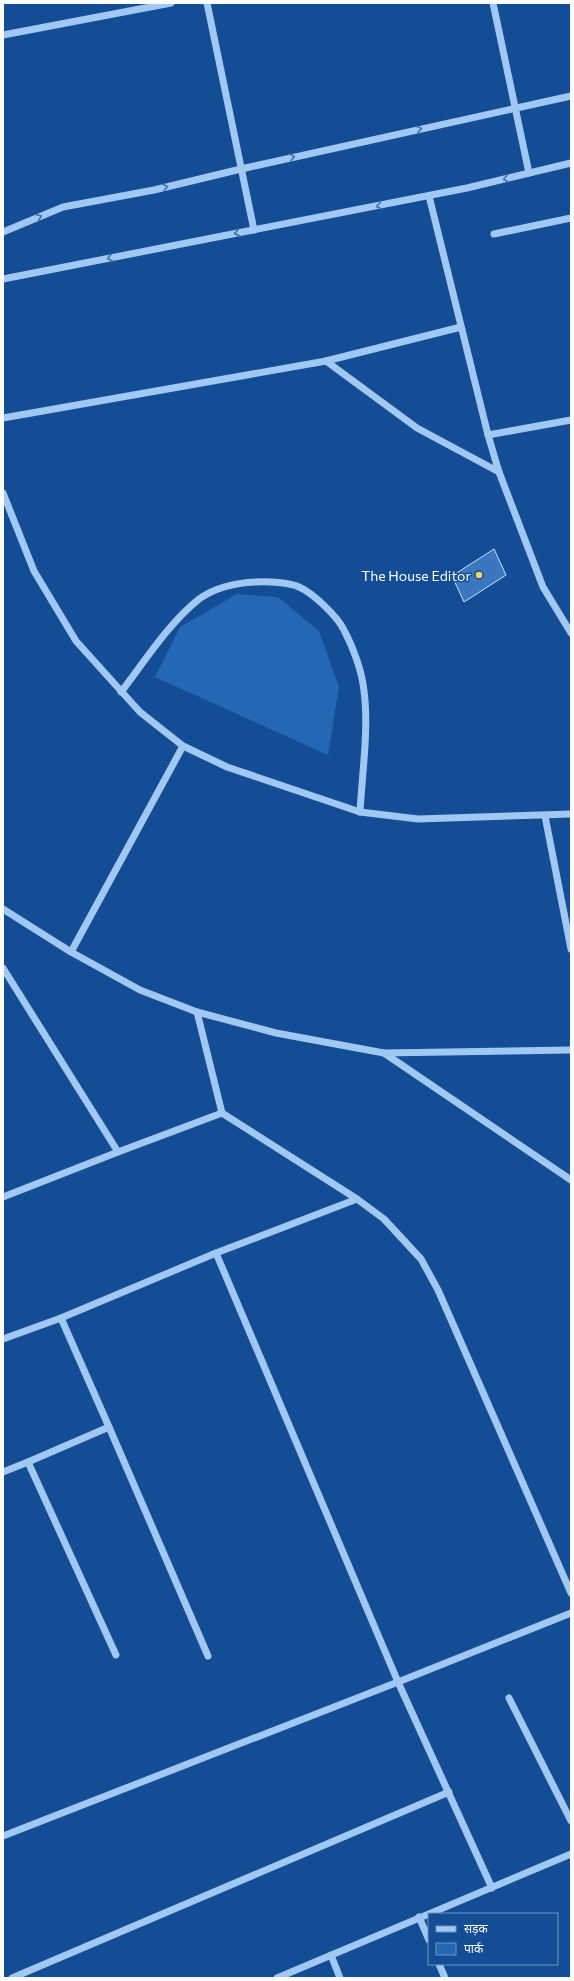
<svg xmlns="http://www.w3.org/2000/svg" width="574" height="1981" font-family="Commissioner,'Noto Sans Devanagari',sans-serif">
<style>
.green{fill:#2467b5}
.building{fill:#3b77be;stroke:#c9e1fd}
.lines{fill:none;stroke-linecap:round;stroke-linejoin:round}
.minor{stroke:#a1c7f3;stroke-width:7}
.oneway{stroke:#3d72b1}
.poi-dot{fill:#ffd063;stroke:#124d95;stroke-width:1.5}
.labels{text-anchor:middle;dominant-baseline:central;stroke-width:3;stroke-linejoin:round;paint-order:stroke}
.poi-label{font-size:14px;fill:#fff;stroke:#124d95;text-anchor:end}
</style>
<rect width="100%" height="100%" fill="#124d95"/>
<path class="green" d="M237 594 278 597 319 631 339 687 328 755 155 677 180 627Z"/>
<path class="building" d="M494 549 506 575 464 602 452 576Z"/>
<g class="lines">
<g class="minor">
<path d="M207 3 254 230"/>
<path d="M493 3 529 173"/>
<path d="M3 35 171 3"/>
<path d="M429 196 488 435 499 472 543 587 571 633"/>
<path d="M3 232 63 207 154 190 241 169 571 96"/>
<path d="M494 234 571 218"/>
<path d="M3 279 467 188 571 163"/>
<path d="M326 361 417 428 499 472"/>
<path d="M3 418 326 361 461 327"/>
<path d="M488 435 571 420"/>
<path d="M3 493 34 571 76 641 140 712 183 746 227 767 360 812 418 819 571 814"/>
<path d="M121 692C145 661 168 624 199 599 220 584 247 581 272 582 280 583 291 583 299 587 313 593 337 616 344 630 353 647 362 671 364 691 369 728 362 774 360 812"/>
<path d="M545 816 571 949"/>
<path d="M3 909 71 952 140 990 197 1012 276 1033 384 1053 571 1050"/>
<path d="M71 952 183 746"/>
<path d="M3 968 118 1152 3 1197"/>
<path d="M384 1053 571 1180"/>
<path d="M222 1113 357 1199"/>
<path d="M118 1152 222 1113 197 1012"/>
<path d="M216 1253 398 1682 492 1888"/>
<path d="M61 1318 109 1427"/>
<path d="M3 1339 61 1318 216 1253 357 1199 384 1219 421 1259 438 1290 571 1593"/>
<path d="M28 1462 109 1427 208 1656"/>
<path d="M3 1472 28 1462 116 1655"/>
<path d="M509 1698 571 1821"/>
<path d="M3 1836 398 1682 571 1613"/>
<path d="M419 1917 429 1940"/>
<path d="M331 1955 340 1978"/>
<path d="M439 1964 445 1978"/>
<path d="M12 1978 449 1792"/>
<path d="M277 1978 571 1854"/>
</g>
</g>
<defs><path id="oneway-chevron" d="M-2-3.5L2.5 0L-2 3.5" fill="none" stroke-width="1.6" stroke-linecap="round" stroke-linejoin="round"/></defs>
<g class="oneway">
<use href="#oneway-chevron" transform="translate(419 129) rotate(-12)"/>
<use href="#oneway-chevron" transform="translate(292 157) rotate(-12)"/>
<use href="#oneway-chevron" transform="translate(506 179) rotate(166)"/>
<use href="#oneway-chevron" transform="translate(165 187) rotate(-14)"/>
<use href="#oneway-chevron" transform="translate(379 206) rotate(169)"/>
<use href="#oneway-chevron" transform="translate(39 217) rotate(-22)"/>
<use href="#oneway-chevron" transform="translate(237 233) rotate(169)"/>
<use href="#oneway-chevron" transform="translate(110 258) rotate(169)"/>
</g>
<circle class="poi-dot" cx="479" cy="575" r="4"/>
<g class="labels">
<g class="poi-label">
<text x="471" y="575">The House Editor</text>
</g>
</g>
<rect width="574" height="1981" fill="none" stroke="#ffffff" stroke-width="8"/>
<rect x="428" y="1913" width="130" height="52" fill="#124d95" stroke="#7194bf"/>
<rect x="436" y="1926" width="20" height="6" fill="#a1c7f3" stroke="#7194bf"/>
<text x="464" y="1933" font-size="12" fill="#ffffff">सड़क</text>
<rect x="436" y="1943" width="20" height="12" fill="#2467b5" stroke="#7194bf"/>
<text x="464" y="1953" font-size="12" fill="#ffffff">पार्क</text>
</svg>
